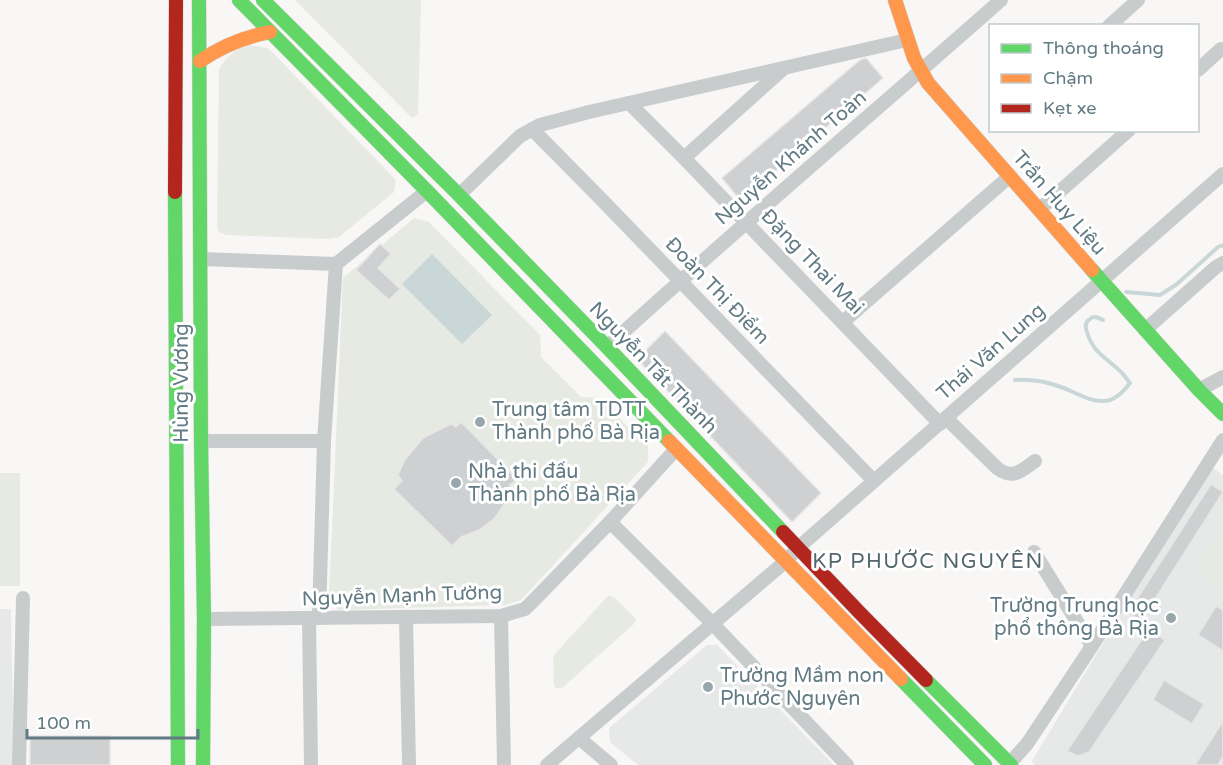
<svg xmlns="http://www.w3.org/2000/svg" width="1223" height="765" font-family="'Varela Round',sans-serif">
<style>
.built{fill:#e7e9e9}
.green{fill:#e7e9e3}
.water{fill:#cad7d8}
.lines{fill:none;stroke-linecap:round;stroke-linejoin:round}
.stream{stroke:#cad7d8;stroke-width:4}
.building{fill:#cfd0d1;stroke:#e7e6e6;stroke-width:1.5}
.fast-casing{stroke:#d4d5d6;stroke-width:15}
.slow-casing{stroke:#d4d5d6;stroke-width:15}
.jam-casing{stroke:#d4d5d6;stroke-width:15}
.street{stroke:#c9cccc;stroke-width:14}
.fast{stroke:#63d668;stroke-width:14}
.slow{stroke:#ff974d;stroke-width:14}
.jam{stroke:#b3261e;stroke-width:14}
.poi-dot{fill:#96a6ab;stroke:#fff;stroke-width:2}
.labels{text-anchor:middle;dominant-baseline:central;stroke-width:6;stroke-linejoin:round;paint-order:stroke}
.street-label{font-size:20px;fill:#617a83;stroke:#fff}
.poi-label{font-size:20px;fill:#617a83;stroke:#fff;text-anchor:start}
.neighbourhood-label{font-size:21px;letter-spacing:1.5px;fill:#54666d;stroke:#fff}
</style>
<rect width="100%" height="100%" fill="#f8f7f6"/>
<g class="built">
<path d="M1210 466 1223 475V765H1035L1032 761Z"/>
<path d="M0 609H11L14 765H0Z"/>
<path d="M707 645H717L834 765H638L610 742 609 728Z"/>
</g>
<g class="green">
<path d="M295 0H421L418 114 412 118Z"/>
<path d="M249 45 267 48 274 54 396 180 394 192 339 237 328 239 226 235 219 232 217 226 219 69C228 55 233 51 249 45Z"/>
<path d="M414 218 429 222 540 335 541 357 581 397 598 398 648 446V462L521 600 505 605 338 610 329 596 343 278Z"/>
<rect x="0" y="473" width="20" height="113"/>
<path d="M1223 525V588L1194 570Z"/>
<path d="M609 595 615 598 636 619 635 623 562 688H556L554 685 553 656Z"/>
</g>
<path class="water" d="M432 254 492 315 462 344 402 284Z"/>
<g class="lines">
<g class="stream">
<path d="M1126 292 1160 295 1177 284 1218 247 1223 245"/>
<path d="M1015 380C1030 379 1044 381 1058 386 1072 390 1088 402 1104 401 1115 401 1124 391 1130 383 1127 379 1124 375 1121 372 1106 357 1093 353 1087 332 1085 327 1085 322 1090 319 1094 315 1098 318 1103 320"/>
</g>
</g>
<g class="building">
<path d="M866 58 883 78 741 201 722 178 860 60Z"/>
<path d="M380 244 391 254 378 268 400 289 389 300 356 270Z"/>
<path d="M665 331 821 493 792 522 637 359Z"/>
<path d="M461 422 517 479 510 485 505 503 494 519 479 530 461 537 452 546 394 489 402 481 398 475 404 461 423 438 451 424 456 427Z"/>
<path d="M1211 484 1223 492 1141 621 1128 613Z"/>
<path d="M1216 606 1223 610V651L1198 635Z"/>
<path d="M1149 629 1165 640 1089 752 1078 756 1067 751Z"/>
<path d="M1164 680 1204 704 1192 724 1153 700Z"/>
<path d="M1223 721V756L1218 765H1195Z"/>
<rect x="30" y="736" width="80" height="29"/>
</g>
<g class="lines">
<g class="fast-casing">
<g id="fast">
<path d="M199 0 201 441 204 619 203 765"/>
<path d="M239 0 427 191 669 441"/>
<path d="M263 0 459 195 607 347 783 532"/>
<path d="M175 192 178 765"/>
<path d="M1092 270 1199 390 1223 414"/>
<path d="M901 679 985 765"/>
<path d="M926 680 1011 765"/>
</g>
</g>
<g class="slow-casing">
<g id="slow">
<path d="M895 0 914 58 928 83 1092 270"/>
<path d="M200 61C222 46 244 37 270 32"/>
<path d="M669 441 901 679"/>
</g>
</g>
<g class="jam-casing">
<g id="jam">
<path d="M175 192 176 0"/>
<path d="M783 532 860 613 926 680"/>
</g>
</g>
<g class="street">
<path d="M1109 26 1138 0"/>
<path d="M1198 70 1221 49"/>
<path d="M629 103 684 158 940 424"/>
<path d="M532 129 601 199 874 481"/>
<path d="M684 158 783 69"/>
<path d="M459 195 520 136 540 125 589 112 907 40"/>
<path d="M1040 209 1129 130"/>
<path d="M201 259 336 264 427 191"/>
<path d="M843 322 1010 176"/>
<path d="M1145 330 1216 267 1223 263"/>
<path d="M607 347C736 229 870 116 1001 0"/>
<path d="M1199 390 1223 377"/>
<path d="M946 418 997 468C1013 480 1021 471 1035 461"/>
<path d="M201 441H324"/>
<path d="M610 522 712 623 847 765"/>
<path d="M1034 552 1092 646"/>
<path d="M501 616 504 765"/>
<path d="M406 617 409 765"/>
<path d="M309 618 311 765"/>
<path d="M319 618 324 441 336 264"/>
<path d="M204 619 501 616 525 609 536 598 610 522 676 449"/>
<path d="M579 738 611 765"/>
<path d="M1010 763 1027 744 1092 646 1223 440"/>
<path d="M19 765 23 598"/>
<path d="M547 765 786 561 799 547 1223 174"/>
</g>
<use href="#fast" class="fast"/>
<use href="#slow" class="slow"/>
<use href="#jam" class="jam"/>
</g>
<g class="poi-dot">
<circle cx="480" cy="422" r="6"/>
<circle cx="456" cy="483" r="6"/>
<circle cx="1171" cy="618" r="6"/>
<circle cx="708" cy="687" r="6"/>
</g>
<g class="labels">
<g class="street-label">
<text transform="translate(791 158) rotate(-41)">Nguyễn Khánh Toàn</text>
<text transform="translate(1059 203) rotate(49)">Trần Huy Liệu</text>
<text transform="translate(812 262) rotate(46)">Đặng Thai Mai</text>
<text transform="translate(717 291) rotate(46)">Đoàn Thị Điểm</text>
<text transform="translate(991 352) rotate(-41)">Thái Văn Lung</text>
<text transform="translate(653 368) rotate(46)">Nguyễn Tất Thành</text>
<text transform="translate(182 383) rotate(-90)">Hùng Vương</text>
<text transform="translate(402 596) rotate(-2)">Nguyễn Mạnh Tường</text>
</g>
<g class="poi-label">
<text x="492" y="410">Trung tâm TDTT<tspan x="492" dy="23">Thành phố Bà Rịa</tspan></text>
<text x="468" y="472">Nhà thi đấu<tspan x="468" dy="23">Thành phố Bà Rịa</tspan></text>
<text x="1159" y="606" text-anchor="end">Trường Trung học<tspan x="1159" dy="23">phổ thông Bà Rịa</tspan></text>
<text x="720" y="676">Trường Mầm non<tspan x="720" dy="23">Phước Nguyên</tspan></text>
</g>
<g class="neighbourhood-label">
<text x="928" y="561">KP PHƯỚC NGUYÊN</text>
</g>
</g>
<rect x="989" y="24" width="210" height="108" fill="#ffffff" stroke="#c0cacd" stroke-width="1.5"/>
<rect x="1001" y="44" width="30" height="9" fill="#63d668" stroke="#c0cacd" stroke-width="1.5"/>
<text x="1043" y="54" font-size="18" fill="#617a83">Thông thoáng</text>
<rect x="1001" y="74" width="30" height="9" fill="#ff974d" stroke="#c0cacd" stroke-width="1.5"/>
<text x="1043" y="84" font-size="18" fill="#617a83">Chậm</text>
<rect x="1001" y="104" width="30" height="9" fill="#b3261e" stroke="#c0cacd" stroke-width="1.5"/>
<text x="1043" y="114" font-size="18" fill="#617a83">Kẹt xe</text>
<path d="M27 729v9h171v-9" fill="none" stroke="#617a83" stroke-width="3"/>
<text x="36" y="729" font-size="18" fill="#617a83" stroke="#ffffff" stroke-width="4.5" paint-order="stroke">100 m</text>
</svg>
